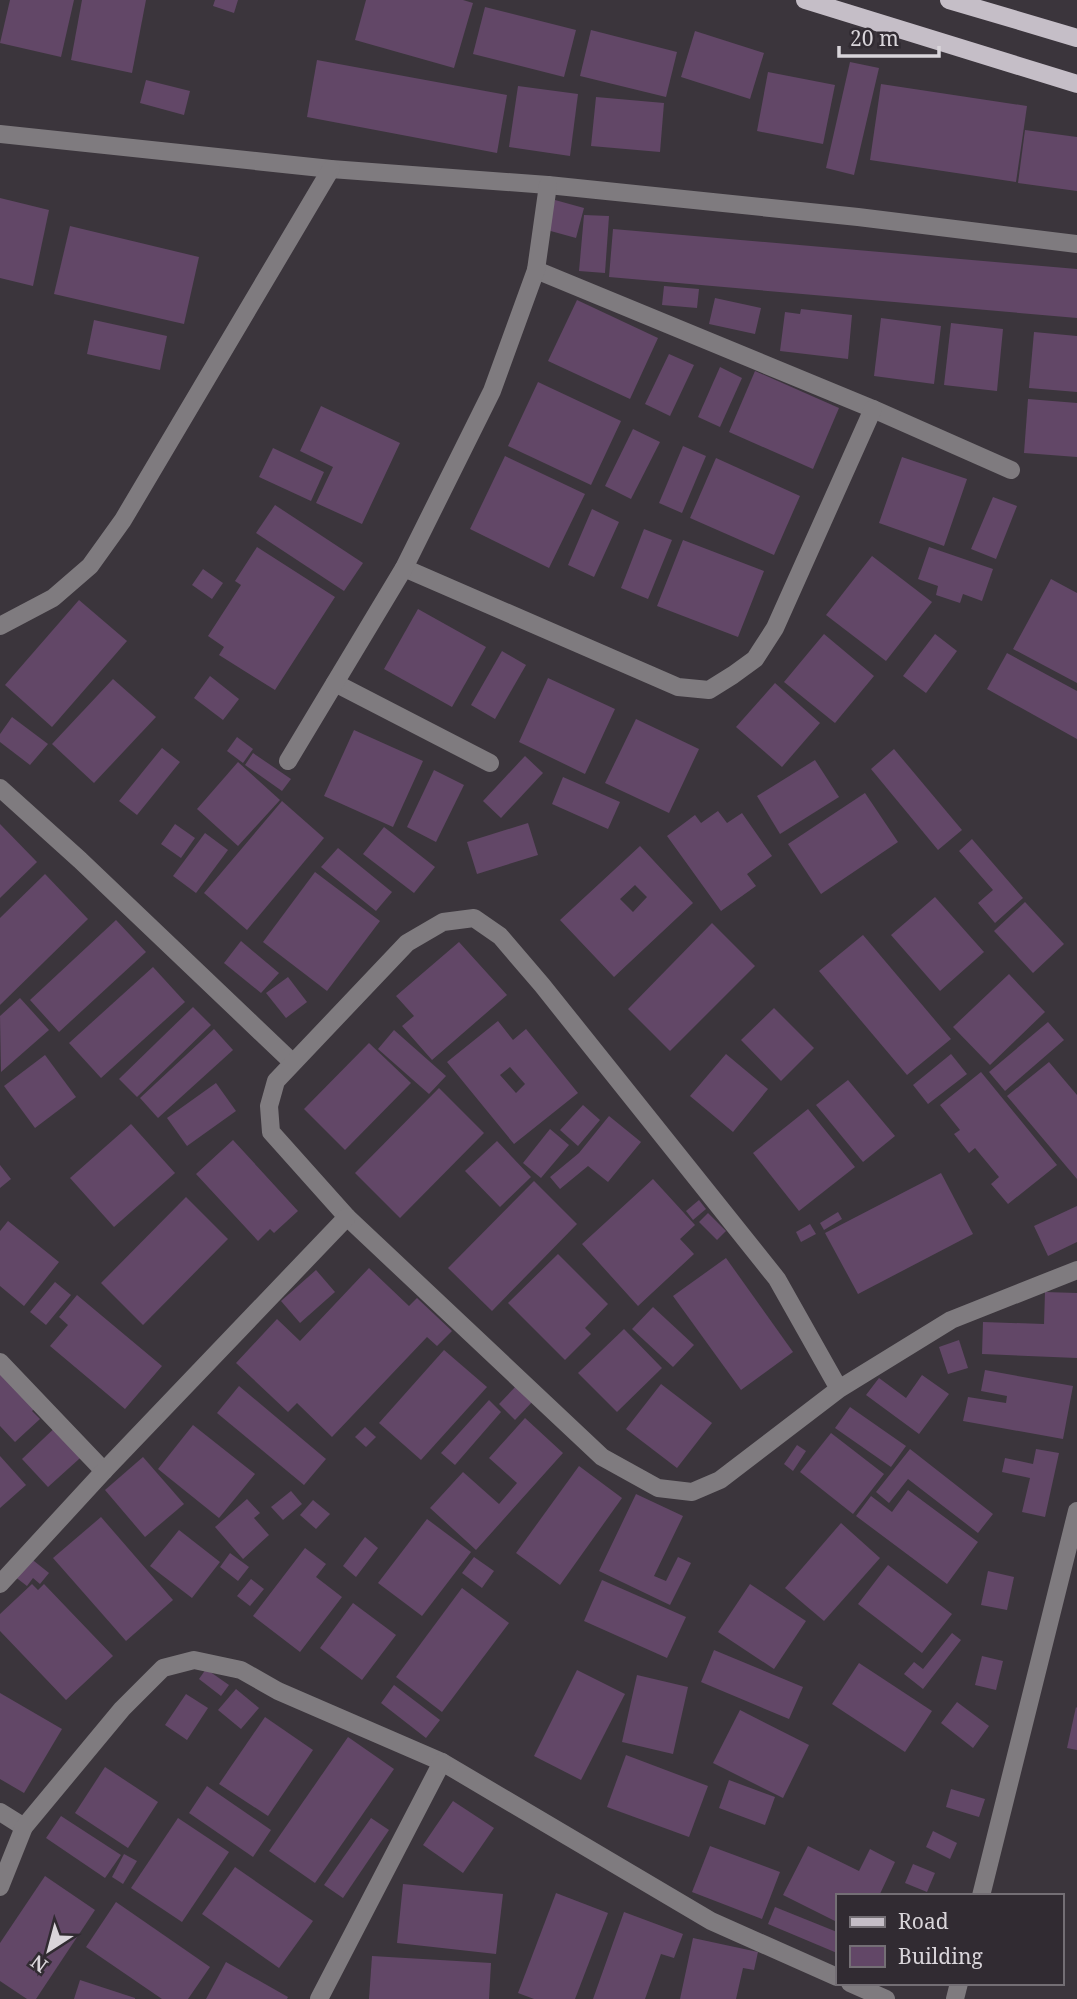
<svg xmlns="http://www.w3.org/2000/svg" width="1077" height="1999" font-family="'Noto Serif',serif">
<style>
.building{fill:#624767;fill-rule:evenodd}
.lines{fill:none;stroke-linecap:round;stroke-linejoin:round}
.minor{stroke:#7f7b7f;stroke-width:18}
.major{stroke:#c5bec7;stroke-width:18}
</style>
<rect width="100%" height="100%" fill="#3b353c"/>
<g class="building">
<path d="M10 0H74L61 57 0 43Z"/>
<path d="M82 0H146L132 73 71 60Z"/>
<path d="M215 0H238L234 13 213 6Z"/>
<path d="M366 0H463L473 3 454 68 355 40Z"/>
<path d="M485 7 576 30 564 77 473 54Z"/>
<path d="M591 30 677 52 666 97 580 76Z"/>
<path d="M695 31 764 53 750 99 681 77Z"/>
<path d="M317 60 507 95 497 153 307 117Z"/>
<path d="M850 62 879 68 854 175 826 168Z"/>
<path d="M768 72 835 85 823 144 757 131Z"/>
<path d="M146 80 190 91 184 115 140 103Z"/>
<path d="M881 84 1027 106 1016 182 870 160Z"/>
<path d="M518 86 578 94 570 156 509 147Z"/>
<path d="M596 97 664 103 660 152 591 146Z"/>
<path d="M1025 130 1077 137V191L1018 183Z"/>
<path d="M0 198 49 210 33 286 0 278Z"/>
<path d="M555 200 584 208 576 238 547 230Z"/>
<path d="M584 215 609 216 605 273 579 271Z"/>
<path d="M70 226 199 257 184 324 54 294Z"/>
<path d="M613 229 1077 269V318L609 277Z"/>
<path d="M664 286 699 289 697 308 662 305Z"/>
<path d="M715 298 761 308 755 334 709 324Z"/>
<path d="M577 300 658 338 630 399 548 361Z"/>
<path d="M801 309 852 315 848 359 780 351 785 312 800 314Z"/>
<path d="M881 318 941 326 934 384 874 376Z"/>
<path d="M94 320 167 336 160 370 87 354Z"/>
<path d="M951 323 1003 329 997 391 944 385Z"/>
<path d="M1034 332 1077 336V392L1029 388Z"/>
<path d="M669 354 694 365 670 416 645 404Z"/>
<path d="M720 367 742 378 720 427 698 417Z"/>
<path d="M755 371 839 408 813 469 729 432Z"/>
<path d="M538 382 621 421 591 485 508 446Z"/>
<path d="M1028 399 1077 403V457L1024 453Z"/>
<path d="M321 406 400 443 362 524 316 503 333 467 300 451Z"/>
<path d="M633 429 660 442 631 499 605 486Z"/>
<path d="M683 446 706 456 682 513 659 503Z"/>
<path d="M273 448 324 472 311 501 259 477Z"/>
<path d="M505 456 585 494 549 568 470 529Z"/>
<path d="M902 457 967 479 944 546 879 523Z"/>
<path d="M716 458 800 496 774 555 690 518Z"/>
<path d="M993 497 1017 506 996 559 971 549Z"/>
<path d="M275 505 363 563 344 591 256 533Z"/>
<path d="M592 509 619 522 594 577 568 565Z"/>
<path d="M644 529 672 540 648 599 621 588Z"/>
<path d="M683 540 764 571 738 637 657 606Z"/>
<path d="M257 547 335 597 275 690 219 655 224 647 208 636 241 585 235 581Z"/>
<path d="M929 547 993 569 982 601 963 594 960 603 936 595 938 586 918 579Z"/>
<path d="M872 556 932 602 886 661 826 615Z"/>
<path d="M203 569 223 583 212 599 192 585Z"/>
<path d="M1051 579 1077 593V683L1013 649Z"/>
<path d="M79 600 127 641 52 727 5 685Z"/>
<path d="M418 609 486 647 452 707 384 669Z"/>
<path d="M824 634 874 676 835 723 784 682Z"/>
<path d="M935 634 957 651 926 693 903 676Z"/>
<path d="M502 651 526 665 495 719 471 705Z"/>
<path d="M1007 653 1077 691V739L987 689Z"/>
<path d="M210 676 239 699 223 720 194 698Z"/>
<path d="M548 678 615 709 585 774 519 742Z"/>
<path d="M113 679 156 717 94 783 52 744Z"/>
<path d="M775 683 820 723 782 767 736 727Z"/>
<path d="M12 717 48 744 30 765 0 742V734Z"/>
<path d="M636 719 699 749 669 813 605 783Z"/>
<path d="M354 730 423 761 393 827 324 796Z"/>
<path d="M237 737 253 749 243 763 227 751Z"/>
<path d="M162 748 180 762 137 815 119 801Z"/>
<path d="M894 749 962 830 938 850 871 769Z"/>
<path d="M253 753 291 779 282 791 245 765Z"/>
<path d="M525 756 543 773 501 818 483 801Z"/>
<path d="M815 760 839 797 780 834 757 796Z"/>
<path d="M238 762 280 800 238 846 197 809Z"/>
<path d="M434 770 464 785 436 842 407 827Z"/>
<path d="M563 777 620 802 608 829 552 804Z"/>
<path d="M865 793 898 842 821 894 788 844Z"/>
<path d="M282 801 324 838 247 930 204 893Z"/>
<path d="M718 811 727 823 742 813 772 856 747 874 756 886 721 911 667 836 695 815 701 823Z"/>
<path d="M528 823 538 855 477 874 467 842Z"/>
<path d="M0 824 37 862 0 898Z"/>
<path d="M175 824 195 838 181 858 161 844Z"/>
<path d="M384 827 435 867 414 893 363 854Z"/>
<path d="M205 833 228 850 196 893 173 876Z"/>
<path d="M972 839 1023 898 995 923 978 903 993 890 959 851Z"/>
<path d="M640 846 693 903 614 977 560 920ZM635 885 647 897 633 912 620 899Z"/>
<path d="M338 848 392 892 376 911 321 867Z"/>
<path d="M315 872 380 921 327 991 263 942Z"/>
<path d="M45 874 88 919 0 1005V918Z"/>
<path d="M935 897 984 952 940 991 891 935Z"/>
<path d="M1025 902 1064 944 1033 973 994 931Z"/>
<path d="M116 920 146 952 59 1032 30 1000Z"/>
<path d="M712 923 755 966 670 1051 628 1009Z"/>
<path d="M863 935 951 1039 907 1075 819 971Z"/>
<path d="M241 941 279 973 261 993 224 963Z"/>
<path d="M459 942 507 995 432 1060 402 1026 414 1016 396 996Z"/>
<path d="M153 967 185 1002 101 1078 69 1043Z"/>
<path d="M1009 974 1045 1012 990 1065 953 1027Z"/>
<path d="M288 977 307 1002 286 1018 266 993Z"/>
<path d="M20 998 49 1030 1 1072 0 1016Z"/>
<path d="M193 1007 211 1025 137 1097 119 1079Z"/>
<path d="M774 1008 814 1048 781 1081 741 1040Z"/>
<path d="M498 1021 513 1040 526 1029 578 1093 514 1144 447 1062ZM510 1067 525 1084 516 1093 500 1075Z"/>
<path d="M1048 1022 1064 1040 1005 1091 989 1072Z"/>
<path d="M214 1029 233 1050 158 1118 140 1098Z"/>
<path d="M394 1030 446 1076 429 1094 378 1049Z"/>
<path d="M369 1043 411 1083 345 1150 304 1109Z"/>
<path d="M726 1054 768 1089 733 1132 690 1096Z"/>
<path d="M951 1054 967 1074 928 1104 913 1085Z"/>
<path d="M45 1055 76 1097 35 1128 4 1086Z"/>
<path d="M1049 1062 1077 1095V1179L1007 1096Z"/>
<path d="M981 1072 1057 1165 1008 1204 991 1184 999 1177 975 1148 969 1153 954 1134 960 1130 940 1105Z"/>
<path d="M848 1080 895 1136 863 1162 816 1105Z"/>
<path d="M216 1083 236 1111 187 1146 167 1118Z"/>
<path d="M439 1088 484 1133 400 1218 355 1173Z"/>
<path d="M583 1105 600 1120 578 1146 560 1130Z"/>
<path d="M808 1109 855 1167 799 1211 753 1153Z"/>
<path d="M609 1116 641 1142 608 1182 588 1166 560 1189 550 1177 579 1153Z"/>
<path d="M131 1124 175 1173 114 1227 70 1178Z"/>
<path d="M550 1129 569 1145 541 1178 523 1163Z"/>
<path d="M233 1140 298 1211 274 1233 270 1229 258 1241 196 1174Z"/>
<path d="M497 1141 531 1177 500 1207 465 1171Z"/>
<path d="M0 1165 11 1179 0 1188Z"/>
<path d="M941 1173 973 1234 858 1294 825 1233Z"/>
<path d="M653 1179 695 1225 680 1239 694 1254 638 1306 582 1244Z"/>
<path d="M534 1181 577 1224 492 1311 448 1268Z"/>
<path d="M186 1197 228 1239 143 1325 101 1283Z"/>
<path d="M699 1200 706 1209 693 1220 686 1211Z"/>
<path d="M1077 1206V1242L1048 1256 1034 1226Z"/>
<path d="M838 1212 842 1219 824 1230 820 1223Z"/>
<path d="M708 1213 726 1231 717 1240 699 1222Z"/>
<path d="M8 1221 59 1262 24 1306 0 1286V1231Z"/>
<path d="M810 1224 816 1234 801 1242 796 1232Z"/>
<path d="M558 1254 608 1304 585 1328 591 1334 565 1360 508 1303Z"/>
<path d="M726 1258 793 1352 741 1390 673 1296Z"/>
<path d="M369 1268 409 1306 417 1298 452 1331 437 1346 427 1337 332 1437 297 1403 288 1412 236 1363 277 1319 300 1341Z"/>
<path d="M316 1270 335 1292 300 1323 281 1301Z"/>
<path d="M55 1282 71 1295 46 1325 30 1312Z"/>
<path d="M1045 1292 1077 1293V1358L982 1354 983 1322 1044 1324Z"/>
<path d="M77 1295 162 1366 125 1409 50 1346 68 1325 59 1317Z"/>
<path d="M653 1307 694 1345 673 1367 632 1329Z"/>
<path d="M624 1329 662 1368 617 1412 578 1373Z"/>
<path d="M959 1340 968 1368 948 1374 939 1347Z"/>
<path d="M444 1350 487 1387 421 1460 379 1423Z"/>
<path d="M0 1369 38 1405 32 1411 40 1419 15 1442 0 1426Z"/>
<path d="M985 1370 1073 1386 1063 1439 963 1421 968 1397 1006 1403 1007 1396 981 1391Z"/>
<path d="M922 1375 949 1394 919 1434 866 1395 879 1378 906 1398Z"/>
<path d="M518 1384 534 1400 515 1420 499 1404Z"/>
<path d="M661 1384 712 1423 677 1468 626 1429Z"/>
<path d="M239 1386 326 1459 304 1485 217 1413Z"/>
<path d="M489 1400 501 1412 455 1465 441 1453Z"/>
<path d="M850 1407 906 1446 891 1467 835 1428Z"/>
<path d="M525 1418 563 1453 476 1550 430 1508 463 1472 499 1504 517 1483 489 1458Z"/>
<path d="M62 1421 89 1450 48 1487 22 1459Z"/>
<path d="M193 1425 255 1474 219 1518 158 1469Z"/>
<path d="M365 1427 376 1437 366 1447 355 1437Z"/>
<path d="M831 1433 884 1474 853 1514 800 1472Z"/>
<path d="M797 1445 806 1451 793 1471 784 1464Z"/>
<path d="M910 1449 993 1514 978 1533 908 1479 889 1503 876 1492Z"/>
<path d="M1036 1449 1059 1453 1045 1517 1022 1512 1030 1478 1002 1472 1005 1458 1033 1464Z"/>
<path d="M0 1456 26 1485 0 1508Z"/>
<path d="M143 1457 184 1504 145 1537 105 1490Z"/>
<path d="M579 1466 622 1498 560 1585 516 1553Z"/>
<path d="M908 1490 978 1542 947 1584 856 1516 871 1496 892 1512Z"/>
<path d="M291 1491 302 1504 283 1520 271 1507Z"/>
<path d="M636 1494 683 1516 654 1576 666 1581 678 1557 691 1563 670 1605 599 1571Z"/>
<path d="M247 1499 260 1513 254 1518 269 1535 243 1559 215 1527Z"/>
<path d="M313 1500 330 1514 316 1529 300 1515Z"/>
<path d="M101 1517 173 1600 126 1641 53 1558Z"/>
<path d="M427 1519 471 1552 422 1616 378 1583Z"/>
<path d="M841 1523 880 1558 824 1621 785 1588Z"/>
<path d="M179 1530 220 1562 192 1598 150 1566Z"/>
<path d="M365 1537 378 1548 356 1577 343 1566Z"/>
<path d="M305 1548 326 1564 316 1577 342 1597 300 1652 253 1616Z"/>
<path d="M230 1553 249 1567 238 1581 220 1567Z"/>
<path d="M29 1557 49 1573 40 1584 33 1578 27 1586 14 1576Z"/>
<path d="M474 1557 494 1571 482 1588 462 1573Z"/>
<path d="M888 1565 952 1614 922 1653 858 1604Z"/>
<path d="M988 1571 1014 1577 1007 1610 981 1605Z"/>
<path d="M251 1579 264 1589 250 1606 237 1596Z"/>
<path d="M602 1580 686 1617 667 1658 584 1621Z"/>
<path d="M32 1584 38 1590 44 1584 113 1656 66 1700 0 1631V1614Z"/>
<path d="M750 1584 806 1621 774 1669 718 1632Z"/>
<path d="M462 1588 509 1623 442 1712 396 1677Z"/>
<path d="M353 1603 396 1635 362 1680 320 1648Z"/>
<path d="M952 1633 961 1640 923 1689 904 1674 914 1662 923 1669Z"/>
<path d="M714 1650 803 1687 789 1719 701 1682Z"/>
<path d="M982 1656 1003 1661 996 1690 975 1685Z"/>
<path d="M859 1663 932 1711 905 1752 832 1704Z"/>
<path d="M206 1669 229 1685 221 1696 199 1679Z"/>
<path d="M577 1670 625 1694 581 1780 534 1756Z"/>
<path d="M637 1675 688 1687 673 1754 622 1742Z"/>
<path d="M394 1685 440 1720 426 1738 381 1703Z"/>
<path d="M236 1689 259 1708 241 1729 218 1710Z"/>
<path d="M0 1693 62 1729 24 1793 0 1779Z"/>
<path d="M186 1694 208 1708 187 1740 165 1725Z"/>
<path d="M957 1702 989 1726 973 1748 941 1723Z"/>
<path d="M1076 1707 1077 1708V1750L1067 1748Z"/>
<path d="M740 1710 809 1745 783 1798 713 1763Z"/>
<path d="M265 1717 313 1750 268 1816 219 1784Z"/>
<path d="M348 1737 394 1769 315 1883 269 1851Z"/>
<path d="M626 1755 708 1786 689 1837 607 1807Z"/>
<path d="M105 1767 158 1802 128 1848 75 1813Z"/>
<path d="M729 1780 775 1797 765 1825 719 1808Z"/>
<path d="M207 1786 271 1830 253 1857 189 1813Z"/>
<path d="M951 1789 985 1799 979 1817 946 1807Z"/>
<path d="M453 1801 494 1828 463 1873 423 1845Z"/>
<path d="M61 1816 121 1855 105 1878 46 1838Z"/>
<path d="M178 1818 229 1852 182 1922 131 1888Z"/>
<path d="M371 1818 389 1830 343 1898 324 1885Z"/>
<path d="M933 1831 957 1843 950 1859 926 1847Z"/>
<path d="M710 1846 780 1872 762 1919 692 1892Z"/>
<path d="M808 1846 859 1871 870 1849 895 1862 879 1896H837V1922L783 1895Z"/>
<path d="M124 1854 137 1861 123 1884 112 1877Z"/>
<path d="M913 1864 935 1873 927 1892 905 1883Z"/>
<path d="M235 1867 313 1921 279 1968 202 1914Z"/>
<path d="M45 1876 95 1910 36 1999H27L0 1981V1943Z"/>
<path d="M403 1884 503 1894 496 1954 397 1943Z"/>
<path d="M556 1893 608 1913 575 1999H534L518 1993Z"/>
<path d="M116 1902 210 1967 188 1999H162L86 1947Z"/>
<path d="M775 1907 837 1932V1953L768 1924Z"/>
<path d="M624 1912 683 1934 674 1958 661 1954 645 1999H593Z"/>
<path d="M693 1938 758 1952 754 1970 743 1968 736 1999H680Z"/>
<path d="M372 1956 491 1963 489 1999H369Z"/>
<path d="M226 1962 288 1997 287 1999H206Z"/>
<path d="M80 1980 135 1998V1999H74Z"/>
</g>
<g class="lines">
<g class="minor">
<path d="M0 134 331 169 548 185 858 217 1077 244"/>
<path d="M536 270 873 409 1011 470"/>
<path d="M404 568 678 687 709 690 733 675 755 659 775 628 873 409"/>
<path d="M0 626 53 598 90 566 123 520 331 169"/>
<path d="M335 683 490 763"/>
<path d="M288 761 404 568 492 391 536 270 548 185"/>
<path d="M0 788 80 860 292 1062"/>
<path d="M0 1362 104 1471"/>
<path d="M839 1389 777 1279 542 985 500 936 474 918 443 922 407 943 276 1081 269 1106 271 1132 347 1217 602 1457 658 1488 692 1492 720 1480 839 1389 951 1320 1077 1270"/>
<path d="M0 1584 104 1471 347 1217"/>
<path d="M0 1812 24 1827"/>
<path d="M0 1887 24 1827 122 1709 163 1668 194 1660 241 1670 278 1691 442 1762 711 1921 837 1977"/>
<path d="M981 1896 1077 1511"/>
<path d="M850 1983 886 1999"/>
<path d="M319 1999 442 1762"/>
<path d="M955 1999 959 1983"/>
</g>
<g class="major">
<path d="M805 0 1077 84"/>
<path d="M949 0 1077 38"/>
</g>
</g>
<rect x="836" y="1894" width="228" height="91" fill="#312b32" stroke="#746f75" stroke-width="2"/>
<rect x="850" y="1917" width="35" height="10" fill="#c5bec7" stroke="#746f75" stroke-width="2"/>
<text x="898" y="1929" font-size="21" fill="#d9d5da">Road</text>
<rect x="850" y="1946" width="35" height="21" fill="#624767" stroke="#746f75" stroke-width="2"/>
<text x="898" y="1964" font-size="21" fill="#d9d5da">Building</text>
<g transform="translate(49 1950) rotate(216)" stroke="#312b32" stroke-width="5" paint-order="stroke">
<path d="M0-5L12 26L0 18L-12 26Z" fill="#d9d5da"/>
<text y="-10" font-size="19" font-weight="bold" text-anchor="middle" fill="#d9d5da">N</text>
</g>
<path d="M839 46v10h100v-10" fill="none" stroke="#d9d5da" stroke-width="3.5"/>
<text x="850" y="46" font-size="21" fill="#d9d5da" stroke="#312b32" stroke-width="5" paint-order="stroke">20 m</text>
</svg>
